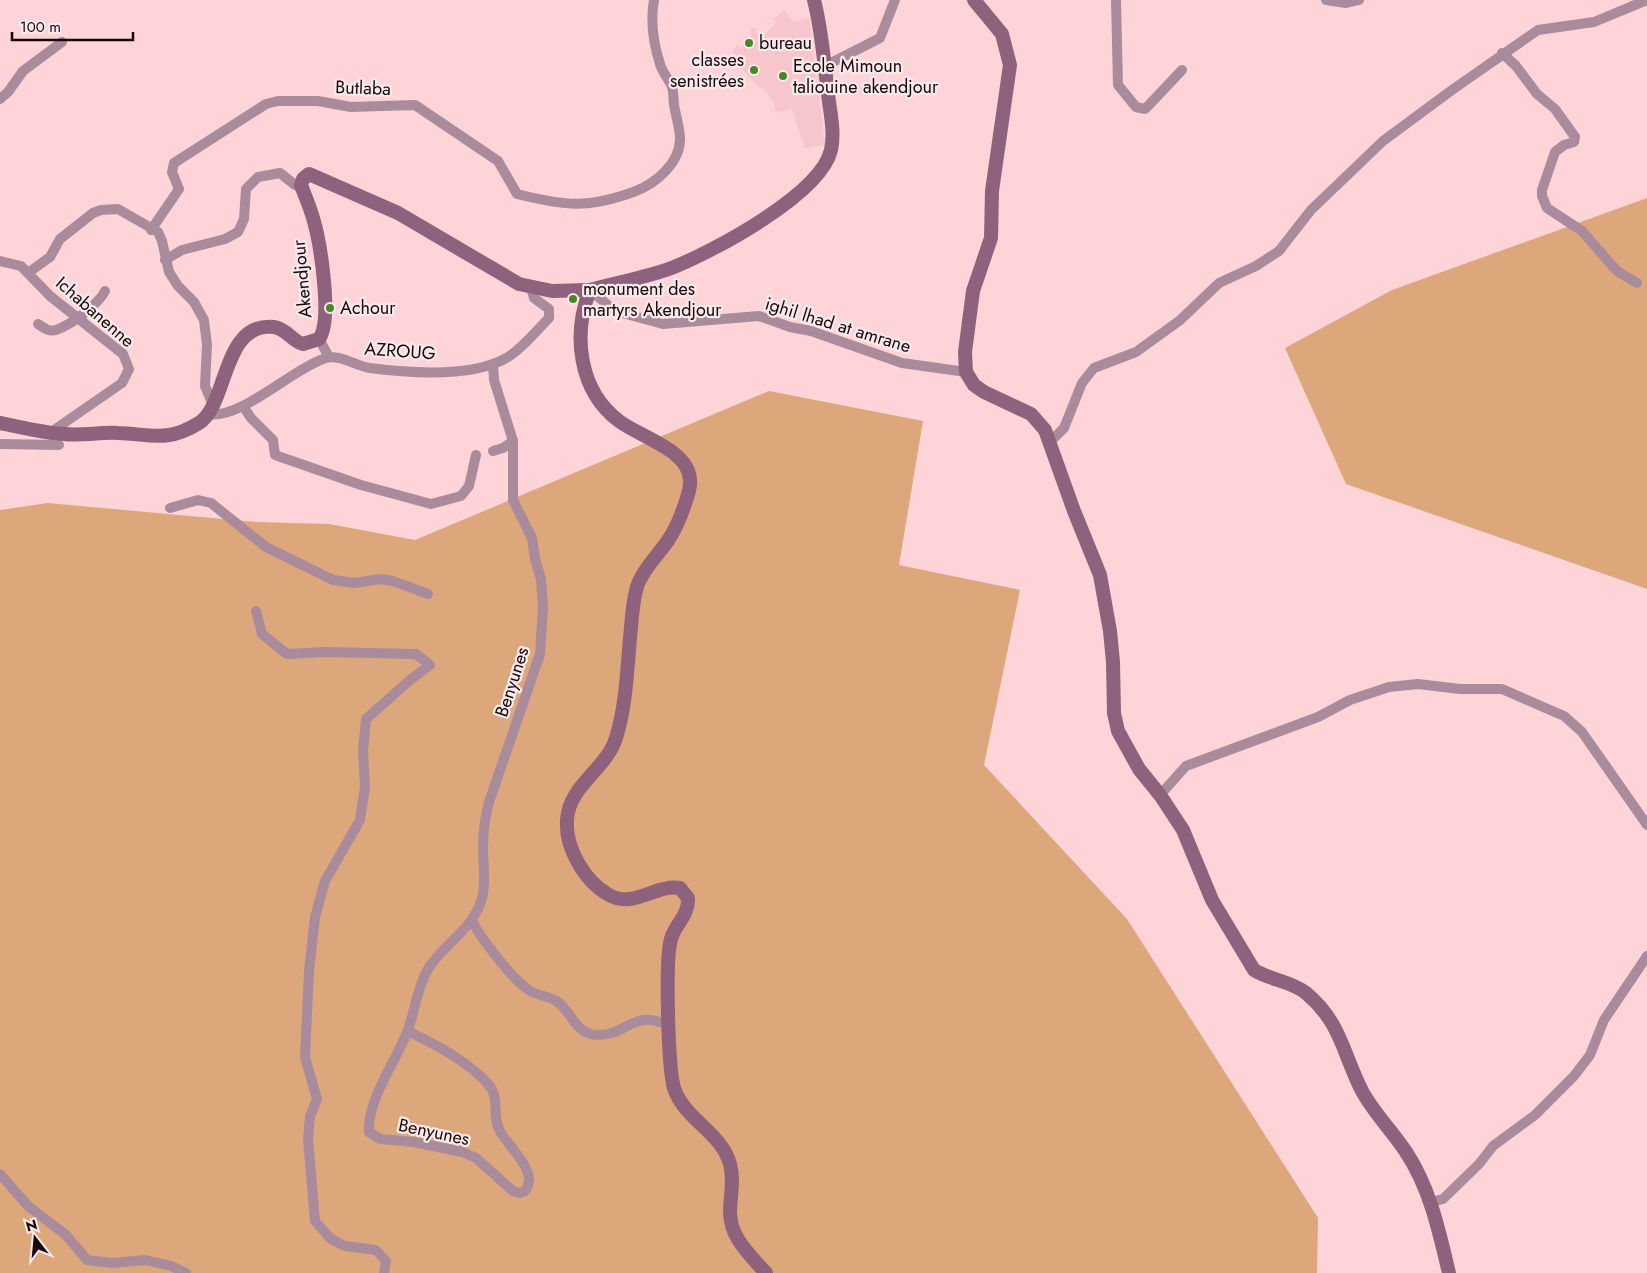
<svg xmlns="http://www.w3.org/2000/svg" width="1647" height="1273" font-family="Jost,sans-serif">
<style>
.built{fill:#f7c6cd}
.green{fill:#dca77b}
.lines{fill:none;stroke-linecap:round;stroke-linejoin:round}
.street{stroke:#aa8b9c;stroke-width:10}
.secondary{stroke:#8e627c;stroke-width:14}
.poi-dot{fill:#458729;stroke:#fae9ea;stroke-width:2}
.labels{text-anchor:middle;dominant-baseline:central;stroke-width:4.5;stroke-linejoin:round;paint-order:stroke}
.poi-label{font-size:18px;fill:#140809;stroke:#fae9ea;text-anchor:start}
.street-label{font-size:18px;fill:#140809;stroke:#fae9ea}
</style>
<rect width="100%" height="100%" fill="#fed4d9"/>
<path class="built" d="M784 10 794 22 809 17 825 144 805 149 792 109 776 113 774 103 762 88 760 89 735 61 738 58 732 51 738 45 740 48 751 38V28H756V32L762 38 776 22 773 20Z"/>
<g class="green">
<path d="M1647 198V589L1346 484 1285 348 1392 290Z"/>
<path d="M769 391 923 421 899 565 1020 590 984 765 1127 919 1318 1218 1317 1273H0V510L48 503 256 522 329 524 415 540Z"/>
</g>
<g class="lines">
<g class="street">
<path d="M1116 0 1118 85 1136 107 1145 109 1148 106 1182 70"/>
<path d="M1326 0 1346 3 1359 0"/>
<path d="M1502 53 1516 66 1537 94 1555 109 1575 137 1574 142 1564 145 1555 152 1542 190V196L1547 208 1582 231 1617 271 1637 283"/>
<path d="M825 66 880 38 895 0"/>
<path d="M0 99 8 92 23 71 62 42"/>
<path d="M151 230 179 189 172 172 174 163 266 104 278 101H318L351 107 415 105 498 161 517 194C565 206 588 209 636 191 656 183 680 163 680 139 680 129 677 120 675 110 673 102 674 94 672 87 669 79 662 72 660 64 653 42 650 22 654 0"/>
<path d="M165 260 182 250 225 239 238 232 244 219 246 189 258 177 280 173 295 185 302 187"/>
<path d="M0 261 21 266 50 296 123 354 129 369 122 383 51 432"/>
<path d="M28 273 50 257 60 239 93 213 101 210 118 209 158 232 162 241 169 272 178 286 194 302 204 320 207 345 205 386 213 405"/>
<path d="M590 290 615 311 663 324 759 316 790 327 811 331 902 363 966 372"/>
<path d="M38 324C44 328 49 332 56 330 71 325 99 304 105 291"/>
<path d="M319 339 329 357"/>
<path d="M243 406 251 418 273 440 275 455 361 485 431 504 461 496 469 486 476 455"/>
<path d="M208 414C241 420 293 368 326 358 341 354 355 366 370 368 409 373 473 378 508 357 523 348 536 331 549 318V309L534 298 531 288"/>
<path d="M1051 441 1064 428 1082 383 1094 368 1136 352 1179 321 1219 283 1256 266 1279 251 1311 210 1383 141 1452 90 1538 30 1594 22 1647 0"/>
<path d="M0 444 59 445"/>
<path d="M493 451 503 448 513 441"/>
<path d="M170 508 198 500 211 503 266 547 333 580 355 583 380 579 393 581 428 594"/>
<path d="M256 611 262 634 287 654 324 652 416 654 430 665 410 680 366 719 363 751 365 787 360 820 325 881 315 917 309 971 305 1057 317 1099 310 1116 308 1139 315 1221 331 1239 345 1246 376 1250 386 1261 384 1273"/>
<path d="M1160 795 1186 766 1318 717 1350 700 1389 687 1418 684 1460 689H1502L1564 716 1582 732 1647 825"/>
<path d="M472 921C482 940 513 980 530 991 539 996 550 996 558 1002 572 1013 576 1035 598 1035 629 1035 632 1008 670 1026"/>
<path d="M408 1031C434 1044 468 1061 488 1084 501 1098 491 1116 500 1131 508 1147 540 1172 525 1191L520 1193 513 1191 476 1158 462 1152 414 1142 380 1139 369 1132C367 1099 397 1060 408 1030 415 1010 417 988 428 969 443 945 470 931 480 904 487 887 483 865 483 847 483 832 485 817 489 802L540 654 543 607 541 579 535 559 532 538 513 500V441L494 380 493 364"/>
<path d="M0 1174 28 1206 66 1235 87 1260 112 1263 145 1260 171 1266 186 1273"/>
<path d="M1431 1202 1443 1199 1479 1164 1493 1146 1535 1115 1574 1076 1590 1055 1604 1020 1647 956"/>
</g>
<g class="secondary">
<path d="M974 0 1002 34 1010 65 992 191 991 238 973 291 965 352 966 372 974 385 984 392 1031 414 1045 430 1074 511 1100 575 1110 631 1113 662 1114 713 1118 731 1139 769 1160 795 1183 830 1212 900 1254 970C1270 980 1291 981 1306 993 1341 1022 1343 1054 1362 1091 1374 1113 1392 1131 1406 1152 1430 1188 1439 1231 1449 1273"/>
<path d="M0 423C21 427 43 433 64 434 82 436 100 432 118 433 151 434 167 443 199 423 228 405 222 321 274 327 287 329 292 341 303 344L319 339C333 320 320 241 313 218 310 207 305 196 301 185L303 179 309 174 398 213 519 284 552 291 590 290"/>
<path d="M766 1273C749 1254 729 1237 730 1209 731 1194 734 1179 730 1164 722 1133 684 1119 674 1088 668 1067 665 960 671 939 675 924 689 916 688 898L680 888C655 884 634 909 609 895 584 881 565 847 567 820 569 785 606 770 616 738 626 706 627 671 630 638 632 620 632 601 638 584 644 568 659 554 669 539 676 528 681 516 685 504 687 497 691 488 690 481 690 450 640 437 619 421 579 391 572 335 590 290 617 282 646 278 674 267 714 251 821 194 831 150 835 132 830 111 828 94 824 62 822 31 814 0"/>
</g>
</g>
<g class="poi-dot">
<circle cx="749" cy="43" r="5"/>
<circle cx="754" cy="70" r="5"/>
<circle cx="783" cy="76" r="5"/>
<circle cx="573" cy="299" r="5"/>
<circle cx="330" cy="308" r="5"/>
</g>
<g class="labels">
<g class="poi-label">
<text x="759" y="43">bureau</text>
<text x="744" y="60" text-anchor="end">classes<tspan x="744" dy="21">senistrées</tspan></text>
<text x="793" y="66">Ecole Mimoun<tspan x="793" dy="21">taliouine akendjour</tspan></text>
<text x="583" y="289">monument des<tspan x="583" dy="21">martyrs Akendjour</tspan></text>
<text x="340" y="308">Achour</text>
</g>
<g class="street-label">
<text transform="translate(363 88) rotate(2)">Butlaba</text>
<text transform="translate(302 279) rotate(-95)">Akendjour</text>
<text transform="translate(95 312) rotate(41)">Ichabanenne</text>
<text transform="translate(838 325) rotate(17)">ighil lhad at amrane</text>
<text transform="translate(400 351) rotate(4)">AZROUG</text>
<text transform="translate(512 682) rotate(-72)">Benyunes</text>
<text transform="translate(434 1132) rotate(12)">Benyunes</text>
</g>
</g>
<g transform="translate(35 1238) rotate(344)" stroke="#fae9ea" stroke-width="4" paint-order="stroke">
<path d="M0-4L9 19L0 12L-9 19Z" fill="#140809"/>
<text y="-8" font-size="14" font-weight="bold" text-anchor="middle" fill="#140809">N</text>
</g>
<path d="M12 32v8h121v-8" fill="none" stroke="#140809" stroke-width="2.5"/>
<text x="20" y="32" font-size="15" fill="#140809" stroke="#fae9ea" stroke-width="4" paint-order="stroke">100 m</text>
</svg>
